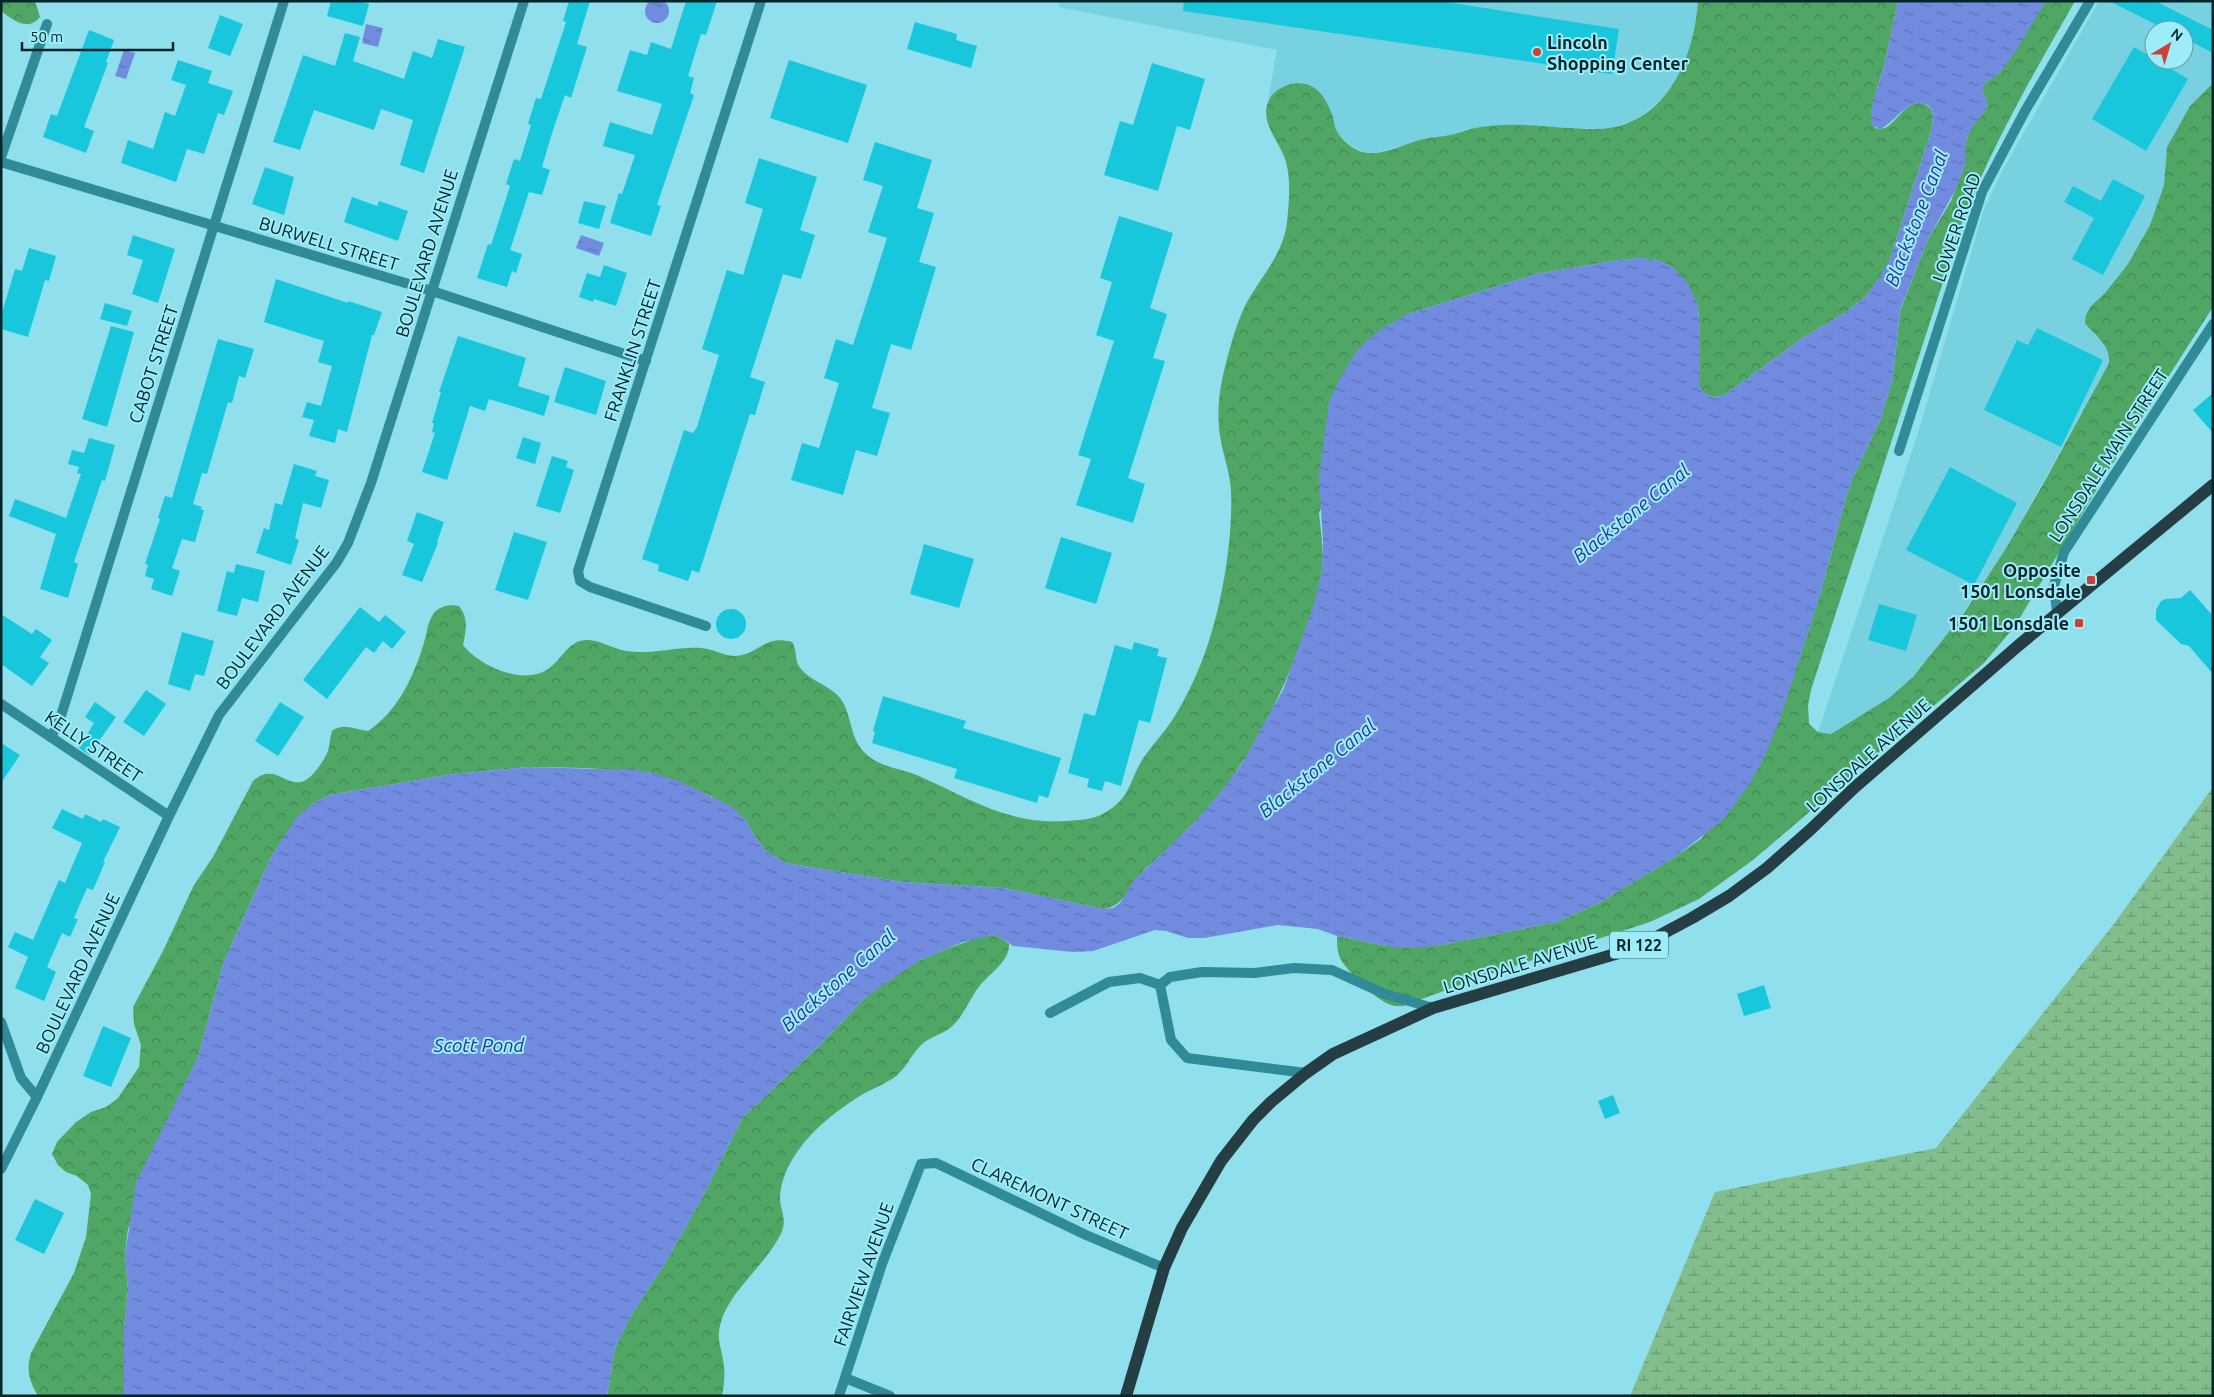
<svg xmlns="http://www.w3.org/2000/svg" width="2214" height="1397" font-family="Ubuntu,sans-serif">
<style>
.built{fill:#77d1e0;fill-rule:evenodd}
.forest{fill:url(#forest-crowns)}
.wetland{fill:url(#wetland-marsh)}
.water{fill:url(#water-ripples)}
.building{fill:#19c7dd}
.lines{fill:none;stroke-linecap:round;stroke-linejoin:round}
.street{stroke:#318a97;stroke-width:10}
.primary{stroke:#253e43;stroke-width:12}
.poi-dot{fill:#cd4032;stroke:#9cecfa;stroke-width:2}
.labels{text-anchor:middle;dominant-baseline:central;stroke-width:4;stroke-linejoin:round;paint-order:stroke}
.shield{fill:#9cecfa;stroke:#306168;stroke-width:1}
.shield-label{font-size:16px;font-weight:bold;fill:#02252a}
.poi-label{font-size:18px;font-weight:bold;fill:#02252a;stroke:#9cecfa;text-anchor:end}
.street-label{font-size:18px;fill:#02252a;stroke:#9cecfa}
.water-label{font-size:19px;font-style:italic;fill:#243696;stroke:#9cecfa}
</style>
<defs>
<pattern id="forest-crowns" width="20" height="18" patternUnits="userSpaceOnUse" patternTransform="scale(1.25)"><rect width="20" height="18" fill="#50a664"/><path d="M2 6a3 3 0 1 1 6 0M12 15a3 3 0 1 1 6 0" fill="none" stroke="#408753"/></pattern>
<pattern id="wetland-marsh" width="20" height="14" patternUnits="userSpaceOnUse" patternTransform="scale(1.25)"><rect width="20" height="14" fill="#82bd8d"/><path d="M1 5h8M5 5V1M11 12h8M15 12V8" fill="none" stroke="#689973"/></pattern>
<pattern id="water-ripples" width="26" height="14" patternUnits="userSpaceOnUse" patternTransform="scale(1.25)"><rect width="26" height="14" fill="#718cdf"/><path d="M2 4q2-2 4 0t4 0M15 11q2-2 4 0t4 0" fill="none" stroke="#5b72b5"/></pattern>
</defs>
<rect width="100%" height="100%" fill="#8fdfec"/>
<g class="built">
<path d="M1059 1H1698L1697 25 1686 65 1666 95 1639 118 1617 126 1600 129 1495 125 1474 128 1455 135 1424 139 1379 152 1368 153 1356 149 1344 140 1336 132 1333 119 1276 91 1268 100 1277 50 1059 7Z"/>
<path d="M2099 1H2208L2213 6V83L2190 106 2167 147 2164 185 2150 225 2128 264 2105 293 2091 306 2094 334 2106 345 2110 355 2109 363 2008 545 1949 634 1913 677 1889 698 1831 734 1818 732 1918 433 1983 212 2001 173ZM2154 30H2184V60H2154Z"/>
</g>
<g class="forest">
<path d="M1 1H35L40 17C28 32 13 20 1 11Z"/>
<path d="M1698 1H1898L1884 66 1877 88 1875 128C1879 129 1883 129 1887 127 1898 120 1910 96 1926 105 1937 111 1932 125 1930 134L1890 259 1880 278 1866 296 1846 312 1801 339 1729 392C1718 398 1709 400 1700 388V335L1698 305 1675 269 1658 260 1640 258 1619 260 1536 274 1408 314 1319 513C1321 532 1324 550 1322 569 1319 597 1308 627 1297 653 1277 704 1252 754 1217 797 1195 823 1170 847 1145 869 1130 883 1125 907 1103 909L1004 888 902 882 786 863 766 851 755 837 745 819 711 796 653 773 586 768 528 767 454 774 329 795 312 804 273 853 224 961 198 1057 179 1099 128 1229 125 1255 128 1290 124 1329V1396H38C29 1380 26 1371 31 1353L74 1273 86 1237 91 1194 88 1185 77 1176 66 1172 58 1165 52 1154 57 1142 76 1122 91 1112 106 1107 118 1098 139 1067 141 1045 134 1024 133 1007 163 951 194 885 213 857 253 781C278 758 290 799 313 774 319 767 325 759 328 751 330 744 330 737 332 731 343 722 355 730 368 731 397 712 413 678 423 646 427 635 427 622 434 613 440 606 450 604 459 606 469 619 466 630 463 645 479 666 524 686 548 669 563 659 568 639 589 640 602 641 614 649 626 651 652 655 676 646 702 648 713 649 725 656 735 656 759 655 764 634 792 642 798 652 794 658 799 666 808 681 829 684 840 698 852 713 849 737 864 752 877 767 901 768 919 776 969 798 1008 825 1065 821 1079 820 1094 820 1106 812 1131 798 1130 778 1144 757 1152 745 1163 734 1171 722 1183 704 1194 681 1202 661 1221 612 1233 543 1231 491 1230 473 1224 458 1221 441 1217 422 1218 399 1222 380 1227 358 1235 326 1245 306 1260 277 1283 256 1287 222 1289 203 1291 180 1286 162 1280 141 1257 121 1270 98 1274 91 1283 86 1291 84 1315 79 1326 97 1333 117 1334 122 1335 129 1338 133 1341 139 1351 147 1357 150 1378 160 1404 143 1424 139 1433 137 1441 137 1450 135 1458 134 1466 130 1475 128 1514 120 1556 129 1596 129 1665 128 1694 60 1698 1Z"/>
<path d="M2046 1H2075C2034 73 1993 143 1963 220L1811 690 1808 705 1809 724 1818 732 1831 734 1889 698 1913 677 1964 613 2008 545 2047 477 2109 363C2111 345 2095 336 2085 323L2086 315 2091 306 2105 293 2128 264 2150 225 2164 185 2167 147 2190 106 2213 83V307L2104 477 2015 626 1984 663 1753 860 1699 899 1650 922 1484 976 1403 1006C1399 1006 1395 1006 1391 1005 1376 1000 1349 973 1341 960 1337 952 1337 944 1337 936L1387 946H1436L1557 922 1599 903 1675 857 1702 838 1788 693 1820 595 1847 494 1853 478 1881 418 1893 377 1900 311 1928 239 1951 201 1965 164V146L1968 135 1973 125 1986 110 1987 102 1982 90 1984 84 2000 72Z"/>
<path d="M992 935 1003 939 1009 944C1010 962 988 974 978 988 969 1000 962 1019 950 1028 941 1035 929 1037 921 1045 910 1056 905 1071 892 1079 881 1086 869 1090 858 1097 846 1105 833 1114 822 1124 802 1142 781 1169 780 1198 780 1210 787 1218 782 1231 767 1266 723 1294 719 1332 718 1344 723 1354 724 1366 725 1375 724 1386 722 1396H607L615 1348 629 1319 667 1260 702 1198 743 1117 819 1046 866 997 893 977 920 960 944 950 979 937Z"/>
</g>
<path class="wetland" d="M2213 787V1396H1630L1715 1192 1936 1148 2113 925Z"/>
<g class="water">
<circle cx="657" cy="11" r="12"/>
<path d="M1898 1H2046L2013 55 2000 72 1984 84 1982 90 1987 102 1986 110 1973 125 1968 135 1965 146V164L1957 187 1928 239 1900 310 1893 377 1881 418 1853 478 1847 494 1820 595 1780 719 1764 758 1749 785 1723 820 1675 857 1599 903 1557 922 1436 946 1405 948 1387 946 1337 936 1318 929 1278 925 1204 938H1188L1166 931 1155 930 1093 951 1073 952 1013 946 1003 939 992 935 963 942 920 960 866 997 819 1046 743 1117 702 1198 667 1260 629 1319 615 1348 607 1396H124V1329L128 1290 125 1255 136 1182 198 1057 224 961 273 853 297 817 312 804 329 795 454 774 528 767 635 770 653 773 681 782 731 806 745 819 755 837 766 851 786 863 902 882 1004 888 1103 909 1113 908 1120 903 1135 879 1190 827 1216 798 1241 765 1283 690 1314 604 1322 571 1323 543 1319 477 1329 402 1341 376 1358 349 1381 329 1408 314 1536 274 1619 260 1640 258 1658 260 1675 269 1688 283 1698 305 1700 335V388C1709 400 1718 398 1729 392L1801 339 1846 312 1866 296 1879 278 1890 259 1930 134C1932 125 1937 111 1927 105 1909 95 1894 124 1880 129L1871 125V108L1884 66Z"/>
<path d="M366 24 383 28 378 47 362 43Z"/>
<path d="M124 50 135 53 126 79 115 76Z"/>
<path d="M581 235 604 243 599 256 576 248Z"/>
</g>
<g class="building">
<path d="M331 1H360L369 4 363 26 327 16Z"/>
<path d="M569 1H590L577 44 587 47 571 98 565 95 552 133 542 167 550 170 542 195 529 192 510 250 522 254 516 273 512 271 507 287 477 278 488 244 491 245 510 186 506 184 514 159 520 161 531 125 528 124 536 98 541 99 566 22 563 21Z"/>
<path d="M686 1H717L706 35 701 34 688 76 694 78 690 93 694 95 657 205 661 206 651 236 610 223 619 193 622 194 635 155 603 146 610 122 652 135 662 104 617 91 630 50 647 55 651 42 671 49Z"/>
<path d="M1184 1H1440L1619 29 1612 74 1183 11Z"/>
<path d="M2109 1H2155L2213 30V53L2184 38V30H2167Z"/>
<path d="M220 15 243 24 230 56 208 48Z"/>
<path d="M915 22 957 34 956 40 977 46 971 68 907 49Z"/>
<path d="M89 30 114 40 106 62 108 63 84 127 94 131 86 153 43 137 51 114 57 116Z"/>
<path d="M345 33 360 37 353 61 404 79 413 51 432 58 438 39 465 47 424 173 400 165 413 120 381 109 374 130 314 110 300 150 273 142 303 55 335 66Z"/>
<path d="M2134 47 2188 79 2146 151 2092 119Z"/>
<path d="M178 60 212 71 208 83 233 91 224 115 218 113 204 154 187 149 176 182 121 163 128 140 153 149 165 112 175 116 186 85 171 80Z"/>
<path d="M789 60 867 85 848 143 770 118Z"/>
<path d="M1152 63 1205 79 1190 130 1177 126 1158 191 1104 175 1120 121 1133 125Z"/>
<path d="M875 142 932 160 917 208 934 213 919 262 936 267 911 350 891 344 872 408 890 413 877 456 856 450 843 495 791 480 802 443 819 448 839 383 824 378 836 339 853 345 887 238 868 232 883 186 863 180Z"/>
<path d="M759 158 817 177 800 230 815 235 801 279 783 274 750 377 765 382 755 415 750 414 699 573 692 570 688 581 658 571 659 565 642 559 684 430 693 433 697 427 719 355 702 349 727 270 743 275 763 209 745 203Z"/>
<path d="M265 167 294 177 284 215 252 204Z"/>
<path d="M2113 179 2145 196 2103 275 2072 259 2094 218 2064 202 2073 186 2101 201Z"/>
<path d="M352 197 377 206 379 201 408 211 398 241 344 222Z"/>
<path d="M584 201 606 206 599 229 578 223Z"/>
<path d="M1119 216 1173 233 1150 308 1167 314 1153 358 1165 361 1128 478 1145 484 1133 523 1076 505 1091 459 1078 455 1114 341 1096 335 1112 282 1100 278Z"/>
<path d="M133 235 175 249 158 303 132 294 143 260 127 255Z"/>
<path d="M29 248 56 256 49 281 45 280 28 337 1 329V316L15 269 22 271Z"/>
<path d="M604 265 627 273 616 306 594 299 593 302 579 297 587 273 600 277Z"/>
<path d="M276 279 348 303V301L382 312 374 335H372L347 432 338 429 335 443 309 436 314 420 302 417 307 402 321 406 332 366 318 362 324 341 264 322Z"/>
<path d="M105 303 132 311 127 326 100 319Z"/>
<path d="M111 326 134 332 107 427 82 419Z"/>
<path d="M2037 328 2103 360 2061 447 1984 410 2017 340 2028 345Z"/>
<path d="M458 336 526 358 518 386 550 396 544 416 489 399 485 411 470 406 447 480 422 472 435 433 432 432 434 423H432L441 392H439Z"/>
<path d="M218 339 254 349 245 378 239 376 232 403 228 402 207 474 202 473 193 504 202 507 201 510H204L195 542 182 539 172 568 180 571 172 596 151 589 154 579 145 576 148 565 145 564 160 519 158 518 165 496 172 498Z"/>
<path d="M565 367 606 381 596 415 554 402Z"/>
<path d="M2213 393V433L2193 410Z"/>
<path d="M523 437 541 443 535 464 516 458Z"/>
<path d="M89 438 115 445 105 481 102 480 74 562 78 564 68 598 40 589 56 534 9 516 15 499 66 518 81 474 77 473 79 467 68 464 72 450 84 453Z"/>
<path d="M552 456 568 461 566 467 574 470 560 513 536 506Z"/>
<path d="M294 464 317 471 315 476 329 480 321 508 303 503 295 538 299 540 291 565 256 553 264 528 269 530 275 503 282 505Z"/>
<path d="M1950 467 2017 503 1974 585 1906 550Z"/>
<path d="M417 512 444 522 437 542 438 543 422 582 402 575 414 544 407 541Z"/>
<path d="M514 532 547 542 528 600 495 590Z"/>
<path d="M1061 537 1112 553 1096 604 1045 588Z"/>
<path d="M924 544 974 559 959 608 910 594Z"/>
<path d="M236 564 265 571 258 602 242 598 237 616 217 611 227 571 234 573Z"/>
<path d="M2190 590 2213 616V674L2189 646 2181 644 2156 620V610L2161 601 2166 599 2181 598Z"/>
<path d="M1879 604 1917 615 1906 651 1868 640Z"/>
<path d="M360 607 379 622 385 615 406 632 392 649 383 641 374 653 366 647 327 699 303 680Z"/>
<circle cx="731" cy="624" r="15"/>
<path d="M1 614 32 634 36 629 52 640 40 657 49 663 32 686 1 664Z"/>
<path d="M182 632 214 641 204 676 195 674 190 691 168 684Z"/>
<path d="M1134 642 1159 649 1157 656 1167 658 1150 723 1139 720 1121 786 1105 781 1102 791 1087 787 1089 779 1068 773 1084 713 1095 716 1115 645 1132 650Z"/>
<path d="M146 690 166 704 144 736 123 722Z"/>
<path d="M883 696 966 721 963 728 1061 758 1048 798 1039 795 1037 803 954 778 957 769 872 743 875 732 873 731Z"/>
<path d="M95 702 116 717 89 755 79 748 94 723 85 717Z"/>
<path d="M280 702 304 717 278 756 255 741Z"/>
<path d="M1 743 20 755 1 783Z"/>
<path d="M62 809 83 819 85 814 101 822 103 819 120 827 103 862H105L93 890 87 888 74 918 78 919 70 937 62 933 47 967 56 972 44 1001 15 988 28 957 8 947 15 932 33 940 59 880 65 883 82 843 52 828Z"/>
<path d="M1764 985 1771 1008 1744 1016 1737 994Z"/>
<path d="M103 1026 131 1038 111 1087 83 1076Z"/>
<path d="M1613 1095 1620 1113 1605 1119 1598 1101Z"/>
<path d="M35 1199 64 1213 44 1254 15 1240Z"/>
</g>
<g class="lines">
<g class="street">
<path d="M1 157 47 24"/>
<path d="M1 162 432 291 646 361"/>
<path d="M1899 451 1982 192 2025 111 2090 1"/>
<path d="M2057 612 2054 586 2064 552 2213 324"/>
<path d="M706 626 590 587 580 581 578 571 761 1"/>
<path d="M1 704 169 816"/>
<path d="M51 737 60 719 284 1"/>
<path d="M1050 1013 1109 982 1140 978 1160 985"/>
<path d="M1 1022 21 1078 37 1097"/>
<path d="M1306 1073 1187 1058 1171 1040 1160 985 1170 977 1202 972 1255 973 1294 968 1332 970 1385 994 1433 1008"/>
<path d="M1 1169 37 1097 169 816 219 715 337 562 348 543 371 483 524 1"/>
<path d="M845 1378 890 1396"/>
<path d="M839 1396 882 1264 921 1164 936 1163 1086 1235 1164 1268"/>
</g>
<path class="primary" d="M1126 1396 1164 1268 1182 1228 1221 1161 1253 1120 1271 1102 1306 1073 1333 1054 1433 1008 1622 952 1649 941 1692 918 1729 896 1767 868 1810 830 1854 788 2019 645 2213 485"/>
</g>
<g class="poi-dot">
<circle cx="1537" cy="52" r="5"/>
<rect x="2086" y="575" width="10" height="10" rx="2.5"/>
<rect x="2074" y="618" width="10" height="10" rx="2.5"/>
</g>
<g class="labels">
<rect class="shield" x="1610" y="931.5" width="58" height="27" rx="4"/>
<g class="shield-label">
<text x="1639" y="945">RI 122</text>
</g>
<g class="poi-label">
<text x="1547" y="42" text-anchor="start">Lincoln<tspan x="1547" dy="21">Shopping Center</tspan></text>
<text x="2081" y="570">Opposite<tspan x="2081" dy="21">1501 Lonsdale</tspan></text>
<text x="2069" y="623">1501 Lonsdale</text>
</g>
<g class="street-label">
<text transform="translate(1956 227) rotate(-71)">LOWER ROAD</text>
<text transform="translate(329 243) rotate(17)">BURWELL STREET</text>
<text transform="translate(426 253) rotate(-73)">BOULEVARD AVENUE</text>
<text transform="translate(632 350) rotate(-72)">FRANKLIN STREET</text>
<text transform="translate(153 364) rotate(-72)">CABOT STREET</text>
<text transform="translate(2108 455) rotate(-57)">LONSDALE MAIN STREET</text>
<text transform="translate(272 617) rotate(-53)">BOULEVARD AVENUE</text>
<text transform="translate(94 746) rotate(34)">KELLY STREET</text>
<text transform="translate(1868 755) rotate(-42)">LONSDALE AVENUE</text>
<text transform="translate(1520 964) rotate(-17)">LONSDALE AVENUE</text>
<text transform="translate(77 973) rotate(-65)">BOULEVARD AVENUE</text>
<text transform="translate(1050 1198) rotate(25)">CLAREMONT STREET</text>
<text transform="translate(863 1274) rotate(-71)">FAIRVIEW AVENUE</text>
</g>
<g class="water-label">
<text transform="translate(1916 218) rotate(-69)">Blackstone Canal</text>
<text transform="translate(1631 513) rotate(-39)">Blackstone Canal</text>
<text transform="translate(1317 768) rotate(-39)">Blackstone Canal</text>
<text transform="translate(838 980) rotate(-41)">Blackstone Canal</text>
<text x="479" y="1045">Scott Pond</text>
</g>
</g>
<rect width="2214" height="1397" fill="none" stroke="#02252a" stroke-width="5"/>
<g transform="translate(2169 45) rotate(38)"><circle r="24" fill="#9cecfa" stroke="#5e9ca7"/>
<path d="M0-4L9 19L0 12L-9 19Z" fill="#cd4032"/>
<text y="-8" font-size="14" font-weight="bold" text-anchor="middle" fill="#02252a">N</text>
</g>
<path d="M22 42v8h151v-8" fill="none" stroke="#02252a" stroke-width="2.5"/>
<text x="30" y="42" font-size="15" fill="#02252a" stroke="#9cecfa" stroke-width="4" paint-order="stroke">50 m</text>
</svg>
